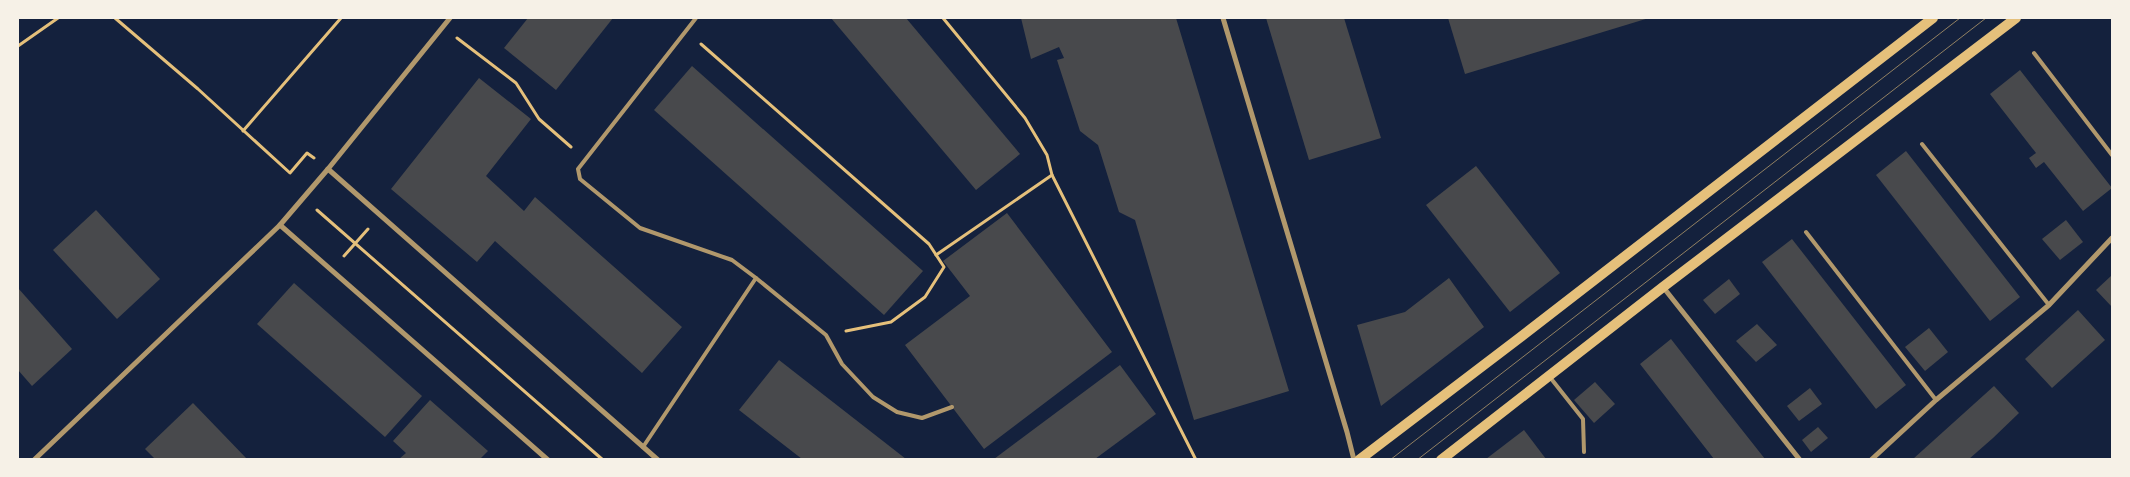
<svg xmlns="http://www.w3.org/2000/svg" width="2130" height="477" font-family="'Golos Text',sans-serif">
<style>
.building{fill:#48494c}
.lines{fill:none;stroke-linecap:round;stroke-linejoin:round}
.path{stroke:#e5c07b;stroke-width:3}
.service{stroke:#b1986c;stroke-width:4}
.minor{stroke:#b1986c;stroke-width:5}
.secondary{stroke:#e5c07b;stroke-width:10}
.tram{stroke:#918062;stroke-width:1}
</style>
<rect width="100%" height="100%" fill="#14213d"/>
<g class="building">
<path d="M528 18H613L556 90 504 48Z"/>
<path d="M831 18H906L1020 154 976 190Z"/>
<path d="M1021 18H1176L1289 391 1194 420 1135 220 1119 212 1098 145 1080 131 1057 60 1064 58 1059 47 1031 59Z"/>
<path d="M1266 18H1344L1381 138 1309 160Z"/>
<path d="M1448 18H1649L1465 74Z"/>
<path d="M692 66 923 271 884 315 654 110Z"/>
<path d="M2020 70 2112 188 2083 211 2044 162 2036 168 2029 158 2036 153 1990 94Z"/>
<path d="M479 78 531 119 486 176 524 211 535 197 682 327 642 373 495 241 477 262 391 189Z"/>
<path d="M1906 151 2020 297 1990 321 1876 175Z"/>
<path d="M1476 166 1560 273 1510 312 1426 205Z"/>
<path d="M96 210 160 279 117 319 53 250Z"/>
<path d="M1007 213 1112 352 984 449 905 345 970 296 943 261Z"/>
<path d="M2066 220 2083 242 2060 260 2042 239Z"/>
<path d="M1792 239 1906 385 1876 409 1762 262Z"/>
<path d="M2112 275V307L2096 290Z"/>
<path d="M1449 278 1484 327 1381 406 1357 325 1405 312Z"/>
<path d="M1729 279 1740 294 1715 314 1703 300Z"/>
<path d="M294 283 422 396 385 437 257 324Z"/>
<path d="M18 288 72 349 32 386 18 370Z"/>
<path d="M2078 310 2105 340 2052 388 2025 359Z"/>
<path d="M1757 324 1777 345 1756 362 1736 341Z"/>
<path d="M1929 328 1948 352 1925 371 1905 347Z"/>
<path d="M1671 339 1716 397 1765 459H1714L1654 382 1640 364Z"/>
<path d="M779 360 906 459H802L739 410Z"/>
<path d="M1120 365 1156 414 1095 459H994Z"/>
<path d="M1595 382 1615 404 1594 423 1574 400Z"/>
<path d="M1994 386 2019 413 1993 438 1969 459H1913Z"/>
<path d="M1810 388 1822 404 1799 421 1787 406Z"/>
<path d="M430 400 488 451 480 459H399L406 453 393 441Z"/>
<path d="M193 403 247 459H155L145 449Z"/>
<path d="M1818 427 1828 438 1811 452 1802 440Z"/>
<path d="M1524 430 1546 459H1486Z"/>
</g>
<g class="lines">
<g class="path">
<path d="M115 18 198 89 290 173 307 153 314 158"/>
<path d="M457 38 516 83 539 119 571 147"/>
<path d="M701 44 929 244 944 267 925 297 891 322 846 331"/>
<path d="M18 46 58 18"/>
<path d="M243 131 341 18"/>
<path d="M1052 175 1196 460"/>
<path d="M317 210 603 460"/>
<path d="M936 255 1052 175 1047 155 1025 118 943 18"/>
<path d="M344 256 368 229"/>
</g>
<g class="service">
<path d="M2034 53 2112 155"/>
<path d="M1922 144 2049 305"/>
<path d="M1806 232 1936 400"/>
<path d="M756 278 826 335 842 364 873 397 897 412 922 418 952 407"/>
<path d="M1549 376 1583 419 1584 452"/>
<path d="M643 447 756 278 732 260 640 228 580 179 578 169 696 18"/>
</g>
<g class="minor">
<path d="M1223 18 1347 432 1354 460"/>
<path d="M328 169 658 460"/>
<path d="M280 225 548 460"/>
<path d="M1663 287 1800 460"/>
<path d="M34 460 280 225 328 169 450 18"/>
<path d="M1871 460 1936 400 2049 305 2112 238"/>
</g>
<g class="secondary">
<path d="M1359 460 1518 339 1933 18"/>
<path d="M1441 460 1663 287 2016 18"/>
</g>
<g class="tram">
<path d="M1390 460 1960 18"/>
<path d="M1417 460 1986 18"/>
</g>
</g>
<rect width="2130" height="477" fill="none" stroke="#f6f1e7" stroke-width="38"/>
</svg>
